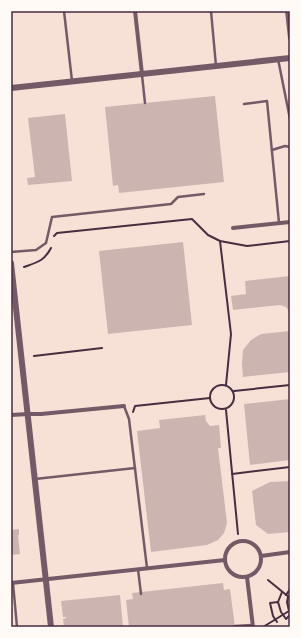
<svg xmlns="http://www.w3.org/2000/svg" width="301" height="638" font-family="'Varela Round',sans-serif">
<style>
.building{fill:#ccb4b1}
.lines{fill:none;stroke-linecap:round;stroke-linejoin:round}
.path{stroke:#4a2c40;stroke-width:2}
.service{stroke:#755966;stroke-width:2.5}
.minor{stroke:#755966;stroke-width:4}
.tertiary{stroke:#755966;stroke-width:6}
.neatline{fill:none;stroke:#4a2c40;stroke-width:1.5}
</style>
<rect width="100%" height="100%" fill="#f7e1d7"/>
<g class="building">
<path d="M215 96 224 182 119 193 118 185 113 186 105 107Z"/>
<path d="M65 114 72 181 28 185 27 178 35 177 28 118Z"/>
<path d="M183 242 192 325 108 334 99 251Z"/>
<path d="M290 276V313L286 307 280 305 233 310 231 296 246 294 245 281Z"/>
<path d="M290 331V372L243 377 242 364 243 350 251 340 261 334Z"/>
<path d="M290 399V460L250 465 244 404Z"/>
<path d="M205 415 206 421 210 426 219 425 221 448H218L227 523 224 533 218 540 207 545 151 552 137 431 160 428 159 420Z"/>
<path d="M290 481V532L268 534 256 525 252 491 270 482Z"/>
<path d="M19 529V535H18L20 554 12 555 11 530Z"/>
<path d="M223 583 224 590 230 589 235 627H129L126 600 133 599 132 593Z"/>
<path d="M120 595 123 627H64L63 619 66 618V617H63L61 601Z"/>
</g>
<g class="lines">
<g class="path">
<path d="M54 236 57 233 192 219 208 235 220 241 247 246 290 241"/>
<path d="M220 241 231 334 226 385"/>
<path d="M24 267C38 262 44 261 51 248"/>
<path d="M34 356 102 348"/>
<circle cx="222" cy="397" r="12"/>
<path d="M234 391 290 385"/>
<path d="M226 410 238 534"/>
<path d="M133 412 135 406 210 398"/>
<path d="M232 474 290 467"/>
<path d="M268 580 290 598"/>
<path d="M286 595 290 589"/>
<path d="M278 602 282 592"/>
<path d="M277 622 273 616 270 603 278 602 281 612 286 619 290 615"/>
<path d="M263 627 289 611 287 602 288 597"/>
</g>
<g class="service">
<path d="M64 11 72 81"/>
<path d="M211 11 216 66"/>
<path d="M278 59 290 119"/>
<path d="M142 75 145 103"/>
<path d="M244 104 267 101 279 223"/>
<path d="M272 150 285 146 290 147"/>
<path d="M11 252 36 250 46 243 52 217 171 204 178 197 204 194"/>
<path d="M124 406 129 419 147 568"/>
<path d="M35 479 135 468"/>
<path d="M138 569 141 594"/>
<path d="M13 583 17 627"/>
<path d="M235 626 252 625"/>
</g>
<g class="minor">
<path d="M135 11 142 74"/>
<path d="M287 11 290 38"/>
<path d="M233 228 290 222"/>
<path d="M11 415 28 414H41L124 406"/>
<circle cx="243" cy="559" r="18"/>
<path d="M261 556 290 552"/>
<path d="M247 577 253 627"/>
<path d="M11 583 225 560"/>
</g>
<g class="tertiary">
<path d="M11 88 290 58"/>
<path d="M11 263 51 627"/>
</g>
</g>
<rect width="301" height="638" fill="none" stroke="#fffaf5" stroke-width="24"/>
<rect x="12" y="12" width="277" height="614" class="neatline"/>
</svg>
